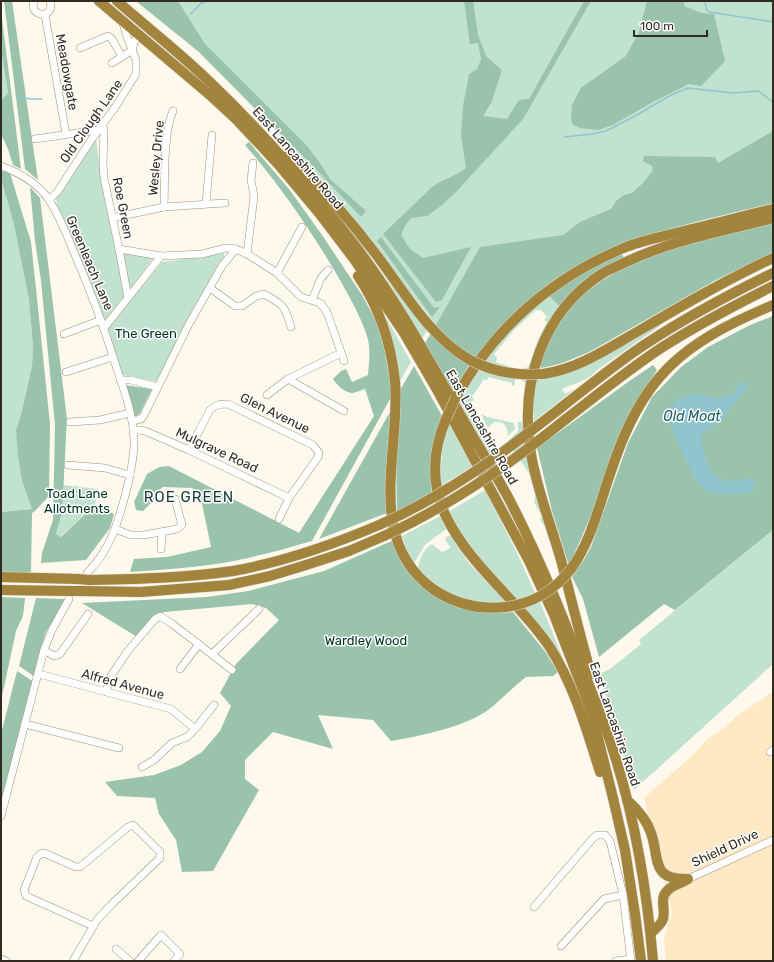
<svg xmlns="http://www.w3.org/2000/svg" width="774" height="962" font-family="Rubik,sans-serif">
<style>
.built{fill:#ffe9c4}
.green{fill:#c1e2ce}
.forest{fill:#9ac3ab}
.water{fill:#91c5ce}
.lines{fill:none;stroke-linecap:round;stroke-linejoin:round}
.stream{stroke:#91c5ce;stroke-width:1.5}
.minor-casing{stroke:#a19075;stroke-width:8}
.highway-casing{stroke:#dad9d7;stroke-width:11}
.minor{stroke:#fff;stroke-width:7}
.highway{stroke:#a2843c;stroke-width:10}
.highway-bridge-casing{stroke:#dad9d7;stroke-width:11;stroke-linecap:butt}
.highway-bridge{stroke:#a2843c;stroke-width:10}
.labels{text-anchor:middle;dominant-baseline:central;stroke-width:3;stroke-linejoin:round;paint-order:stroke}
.street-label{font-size:13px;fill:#312a1f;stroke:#fff}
.park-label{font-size:13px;fill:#00351e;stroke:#fff}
.water-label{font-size:14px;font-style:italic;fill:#1d626c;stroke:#fff}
.quarter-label{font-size:15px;letter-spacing:1px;fill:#183a37;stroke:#fff}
</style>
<rect width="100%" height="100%" fill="#fff8ec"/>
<path class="built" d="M773 692V961H666L664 939 672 912 644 798 695 753 707 739 723 729 739 714Z"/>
<g class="green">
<path d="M136 1H773V203C698 222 612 237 548 284 520 305 497 330 475 357L449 339 436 325 312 168 199 52Z"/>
<path d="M1 49 8 93 1 101Z"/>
<path d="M96 138 101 177 125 297 105 321 57 209 56 198Z"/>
<path d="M1 178 14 225 29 300 33 347 32 366 21 415 16 430 22 481 32 509 1 512Z"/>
<path d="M360 239 428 329 422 339 389 283Z"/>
<path d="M122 253 153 258 130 290Z"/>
<path d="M224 253V258L157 382 122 375 107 329 162 262Z"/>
<path d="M773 261V264L716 292 661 324 660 326 597 370C590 380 573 384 562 389L565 394 576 388 534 421V393L537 380 552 378 570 371 720 287Z"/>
<path d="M548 295 560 307 534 355 527 382 524 409 554 550 546 532 547 531 540 519 542 517 534 502C540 481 519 460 508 444L509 440 518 431V422H521L523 420V400L525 382 522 381 526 369 524 367 528 368 538 339 547 322 544 320 547 317 541 310H536L515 329 494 354 497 357 496 362 517 369 514 386H512V383L488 377 487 381 484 379 472 397 474 400 471 402 474 408 476 407 475 414 486 433 497 449 487 456 458 405 477 370 483 372 488 363 483 361 505 334Z"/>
<path d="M387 319 411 362 399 383C398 361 393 341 386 320Z"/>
<path d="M481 414 487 417 514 423 515 429 508 436C508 426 504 421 494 422L488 428Z"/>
<path d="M449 424 473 466 442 485C439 464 443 444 449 424Z"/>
<path d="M63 485 98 489 95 505 60 537 56 534 62 514Z"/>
<path d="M485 490 519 557 535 593 517 600 473 553 448 512Z"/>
<path d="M440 516 446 529 425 545 414 563 408 553 402 536Z"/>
<path d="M773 530V664L634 790 627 763 621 750 617 729 599 674 610 669 641 644 639 640Z"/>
<path d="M450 535 469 563 506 602C468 606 444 595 418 568 420 558 423 550 432 544L442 552 449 549 450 547 445 539 446 537Z"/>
<path d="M540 602 566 666 524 609Z"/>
</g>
<g class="forest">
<path d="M4 1H12L38 180 25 169Z"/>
<path d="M136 1H178L205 44 307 146 320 163 330 179 366 211 361 217 314 167 199 52Z"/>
<path d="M464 1H473L478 35 486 56 502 70 492 101 483 116 507 119 519 100 529 99 584 1H591L523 119 456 192 442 205 427 216 411 218 405 226 401 235 410 249 423 258 471 247 442 300 436 302 383 234 432 187C443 179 455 177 466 168L461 136 463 106 469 74 477 69 481 59 478 43 470 44Z"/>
<path d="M647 1H684V6L701 13 714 14 725 61 701 86 689 84 653 102 613 125 598 130 580 128 573 125 571 120 572 105 581 88 626 56 639 32Z"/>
<path d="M1 11 21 169 13 165 8 149 1 134V101L8 93 1 49Z"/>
<path d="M773 131V203C698 222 612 237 548 284 520 305 497 330 475 357 459 349 448 338 436 325L480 247 563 235 580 222 611 209 616 201 624 195 632 193 644 182 653 170 652 166 643 161 644 156 715 157 718 163Z"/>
<path d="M249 142 289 189 322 235 362 295 375 319 384 347 390 381V399L312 541C281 550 249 559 216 564 188 568 159 570 130 572L134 559 167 557 211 547 200 494 192 488 163 487 156 492 154 500 143 511 136 510 134 502 147 474 159 467 169 466 299 533 374 416 365 389C361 390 355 393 352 393 345 393 336 384 333 379L341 371 346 369 352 382 368 375C369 362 371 348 367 336 359 312 345 289 333 268 307 225 278 183 245 145Z"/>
<path d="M1 171 10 173 31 242 35 279 50 424 49 496 35 511 32 513 31 572H1V512L32 509 22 481 18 455 16 430 21 415 32 366 33 347 29 300 14 225 1 178Z"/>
<path d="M30 187 40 198 67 419 62 514 56 534 61 537 95 505 114 514 110 528 86 560 41 563 42 553 53 520 55 425 41 281 35 241Z"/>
<path d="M773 223V252L716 280 591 351C574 359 559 365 541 368 539 359 547 348 550 340 585 258 697 243 773 223Z"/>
<path d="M381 237 434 308 440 307 432 317 377 241Z"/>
<path d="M622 254 624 258 560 307 548 295 597 264Z"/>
<path d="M773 316V530L675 610 664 604 599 657 583 599 572 577 585 558 591 547 628 443 652 397 681 367 708 347 750 325Z"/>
<path d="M431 333 449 351 469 365 452 393 425 343Z"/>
<path d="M653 365 657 370 638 400 596 504 569 566 552 511 537 448 628 382Z"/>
<path d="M414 366 442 416C431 443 429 466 432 495L397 512 396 462 400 390Z"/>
<path d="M125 385 152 389 140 413 134 418Z"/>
<path d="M391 410 387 465V513L319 539Z"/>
<path d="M394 540 406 566 467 609 491 613 513 612 544 650 558 672 553 676 526 677C513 687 501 700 488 710 465 727 420 736 391 741L373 720 318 715 333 749 273 732 245 760V779L259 790 213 871 182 872 176 840 159 814 155 798 117 796 105 782 154 775 181 765 202 752 220 731 231 706 220 693 236 664 279 620 266 608 252 604 165 612 155 615 137 637 82 603 207 597 248 591 324 571Z"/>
<path d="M1 597 25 598 23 616 16 631 1 701Z"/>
<path d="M36 598 66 599 46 632 37 661 35 677 19 666Z"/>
<path d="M17 671 34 682 1 803V734Z"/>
</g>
<path class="water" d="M741 380 749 387 745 389C736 400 729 411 721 421 715 427 706 430 701 437 705 456 705 479 729 481 736 482 744 479 751 478L757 484C756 486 754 489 752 491 742 497 709 495 701 487 695 480 673 434 671 425 669 415 671 408 676 399 690 395 701 391 714 399 728 397 736 394 741 380Z"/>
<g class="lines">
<g class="stream">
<path d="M705 1 706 9 709 12 773 22"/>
<path d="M191 14 201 3 209 1"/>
<path d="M16 96 31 99H42"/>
<path d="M1 101 3 99"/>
<path d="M565 137 592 134 606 131 635 116 671 95 688 88 733 93 758 91 773 102"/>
</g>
<g class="minor-casing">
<g id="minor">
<path d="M34 1 33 4 34 10C42 19 54 13 50 1"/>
<path d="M45 15 66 134"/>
<path d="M80 48 108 36 112 39 122 57 132 50"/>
<path d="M132 50 135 40 140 38H145"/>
<path d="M112 63 122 57"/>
<path d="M101 126 104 129 103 163 104 178 119 249 161 256 202 254 226 248 236 249 247 254 277 273 301 297 320 303 327 312 344 361"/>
<path d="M35 139 98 130"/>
<path d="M1 166C20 173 38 183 49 200 59 215 66 233 73 250 89 287 103 324 115 363 123 387 133 413 134 439 135 454 131 469 128 484 120 516 112 549 87 573"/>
<path d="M49 200 58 191 89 143 116 106 136 74V60L127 37 122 20"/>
<path d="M206 203 212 135"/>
<path d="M164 207C165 183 163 132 173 111"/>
<path d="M112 218 164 207 225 203"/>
<path d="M119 249 128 298"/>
<path d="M247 254 254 196 251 180 253 163"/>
<path d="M277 273 302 227"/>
<path d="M210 288 235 306H242L256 296 264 294C284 305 285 306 291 327"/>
<path d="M312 300 321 278 328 270"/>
<path d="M104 328 161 256"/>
<path d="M64 334 101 320"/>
<path d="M66 372 113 357"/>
<path d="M288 379 344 411"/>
<path d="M120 380H131L157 387"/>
<path d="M267 395 288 379 341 353"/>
<path d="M132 421 141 419 144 415 189 324 222 266 236 249"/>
<path d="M70 422 100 420 130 413"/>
<path d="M133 430H139L145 431 189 450 289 498"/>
<path d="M189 450 210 410C216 404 220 404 228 404L313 445 319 453 318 457 289 498 279 519"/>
<path d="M68 465 105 468 130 475"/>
<path d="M115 529 131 535H144L177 529 182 525 175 499"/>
<path d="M161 549 162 532"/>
<path d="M44 650 54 656 60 654 88 614"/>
<path d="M212 654 259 609"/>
<path d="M180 669 199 644"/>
<path d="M39 674 171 709 195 729"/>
<path d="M106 692 111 676 127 652 155 619 160 616 171 623 232 670"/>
<path d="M25 724 119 748"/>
<path d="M770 752 773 750"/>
<path d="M142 767 154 760 172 743 187 737 195 729 214 705"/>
<path d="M1 816 44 650 52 630 69 599"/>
<path d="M688 879 773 840"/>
<path d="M534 907 594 837 597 835H605L610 841 623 895 631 961"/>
<path d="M561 946 604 899 623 895"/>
<path d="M116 949 130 961"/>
<path d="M1 959 6 961"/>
<path d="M73 961 97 920 112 904 160 858V852L133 825 128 827 80 867H76L44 853 40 854 37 857 24 890 26 896 93 926"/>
<path d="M138 961 161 935 180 954 174 961"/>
<path d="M616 961 631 959"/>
</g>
</g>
<g class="highway-casing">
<g id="highway">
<path d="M99 1 211 96 236 119 278 164 319 213 354 259 404 333 436 388 529 561 554 615 585 695 593 718 613 798 625 850 635 914 641 961"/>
<path d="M117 1C148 28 181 54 211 83 258 128 302 178 343 230 389 287 425 352 461 416 477 444 494 471 509 499 537 553 560 608 581 665 592 693 604 721 613 750 635 818 647 890 653 961"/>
<path d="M288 154C320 186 351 221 378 257 406 294 429 336 470 360"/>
<path d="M358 276C379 307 391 344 395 381 401 451 364 539 433 589 455 604 479 610 505 607"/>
<path d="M543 374C579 369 610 347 642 329 685 304 728 279 773 258"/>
<path d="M456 397C495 327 551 278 626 247 644 240 665 236 684 231 714 224 744 216 773 209"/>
<path d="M558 410C582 391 606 372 631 354 675 323 724 297 773 273"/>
<path d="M446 419C402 522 500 574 549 646 574 685 586 728 600 772"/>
<path d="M566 419C597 395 628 370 661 348 697 325 735 305 773 286"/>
<path d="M571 569C591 541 599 506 610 474 642 376 680 344 773 305"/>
<path d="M1 577 78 579"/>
<path d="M90 580C138 579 185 578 233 571 283 562 332 545 379 525"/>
<path d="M1 590 69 591"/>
<path d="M81 591 141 592 229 585 270 576 306 565 349 551 384 536"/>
<path d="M591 674C580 636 571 598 561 560 551 525 537 490 531 454 519 384 542 312 603 273 610 269 618 266 626 262 672 240 724 231 773 218"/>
<path d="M627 800C637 809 647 820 651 833 660 858 650 880 688 879"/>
<path d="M651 933C655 929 661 925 663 919 666 909 659 899 667 891 672 885 680 884 686 880"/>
</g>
</g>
<use href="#minor" class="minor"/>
<use href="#highway" class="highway"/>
<g class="highway-bridge-casing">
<g id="highway-bridge">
<path d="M470 360C493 372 517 376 543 374"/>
<path d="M446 419 456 397"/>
<path d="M379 525C445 496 502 454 558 410"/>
<path d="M384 536C450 506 509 465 566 419"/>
<path d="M78 579 90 580"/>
<path d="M69 591H81"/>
<path d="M505 607C532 604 555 590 571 569"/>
</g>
</g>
<use href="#highway-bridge" class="highway-bridge"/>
</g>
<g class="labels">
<g class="street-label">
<text transform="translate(67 72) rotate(80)">Meadowgate</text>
<text transform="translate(91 121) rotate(-55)">Old Clough Lane</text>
<text transform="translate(156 158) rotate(-85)">Wesley Drive</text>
<text transform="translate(298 158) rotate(49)">East Lancashire Road</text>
<text transform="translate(123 208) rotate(79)">Roe Green</text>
<text transform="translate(90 263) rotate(67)">Greenleach Lane</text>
<text transform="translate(275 413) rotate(26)">Glen Avenue</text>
<text transform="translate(482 427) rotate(60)">East Lancashire Road</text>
<text transform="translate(217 450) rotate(25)">Mulgrave Road</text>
<text transform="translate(123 684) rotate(15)">Alfred Avenue</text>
<text transform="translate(615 724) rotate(71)">East Lancashire Road</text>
<text transform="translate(725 848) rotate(-25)">Shield Drive</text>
</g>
<g class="park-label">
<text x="146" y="333">The Green</text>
<text x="77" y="493">Toad Lane<tspan x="77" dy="15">Allotments</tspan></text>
<text x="366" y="640">Wardley Wood</text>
</g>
<g class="water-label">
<text x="692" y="416">Old Moat</text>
</g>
<g class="quarter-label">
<text x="189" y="497">ROE GREEN</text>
</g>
</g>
<rect width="774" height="962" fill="none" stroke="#312a1f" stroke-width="4"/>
<path d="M634 30v6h73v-6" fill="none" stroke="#312a1f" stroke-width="2"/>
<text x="640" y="30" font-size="12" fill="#312a1f" stroke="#ffffff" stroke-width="3" paint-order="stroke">100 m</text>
</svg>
